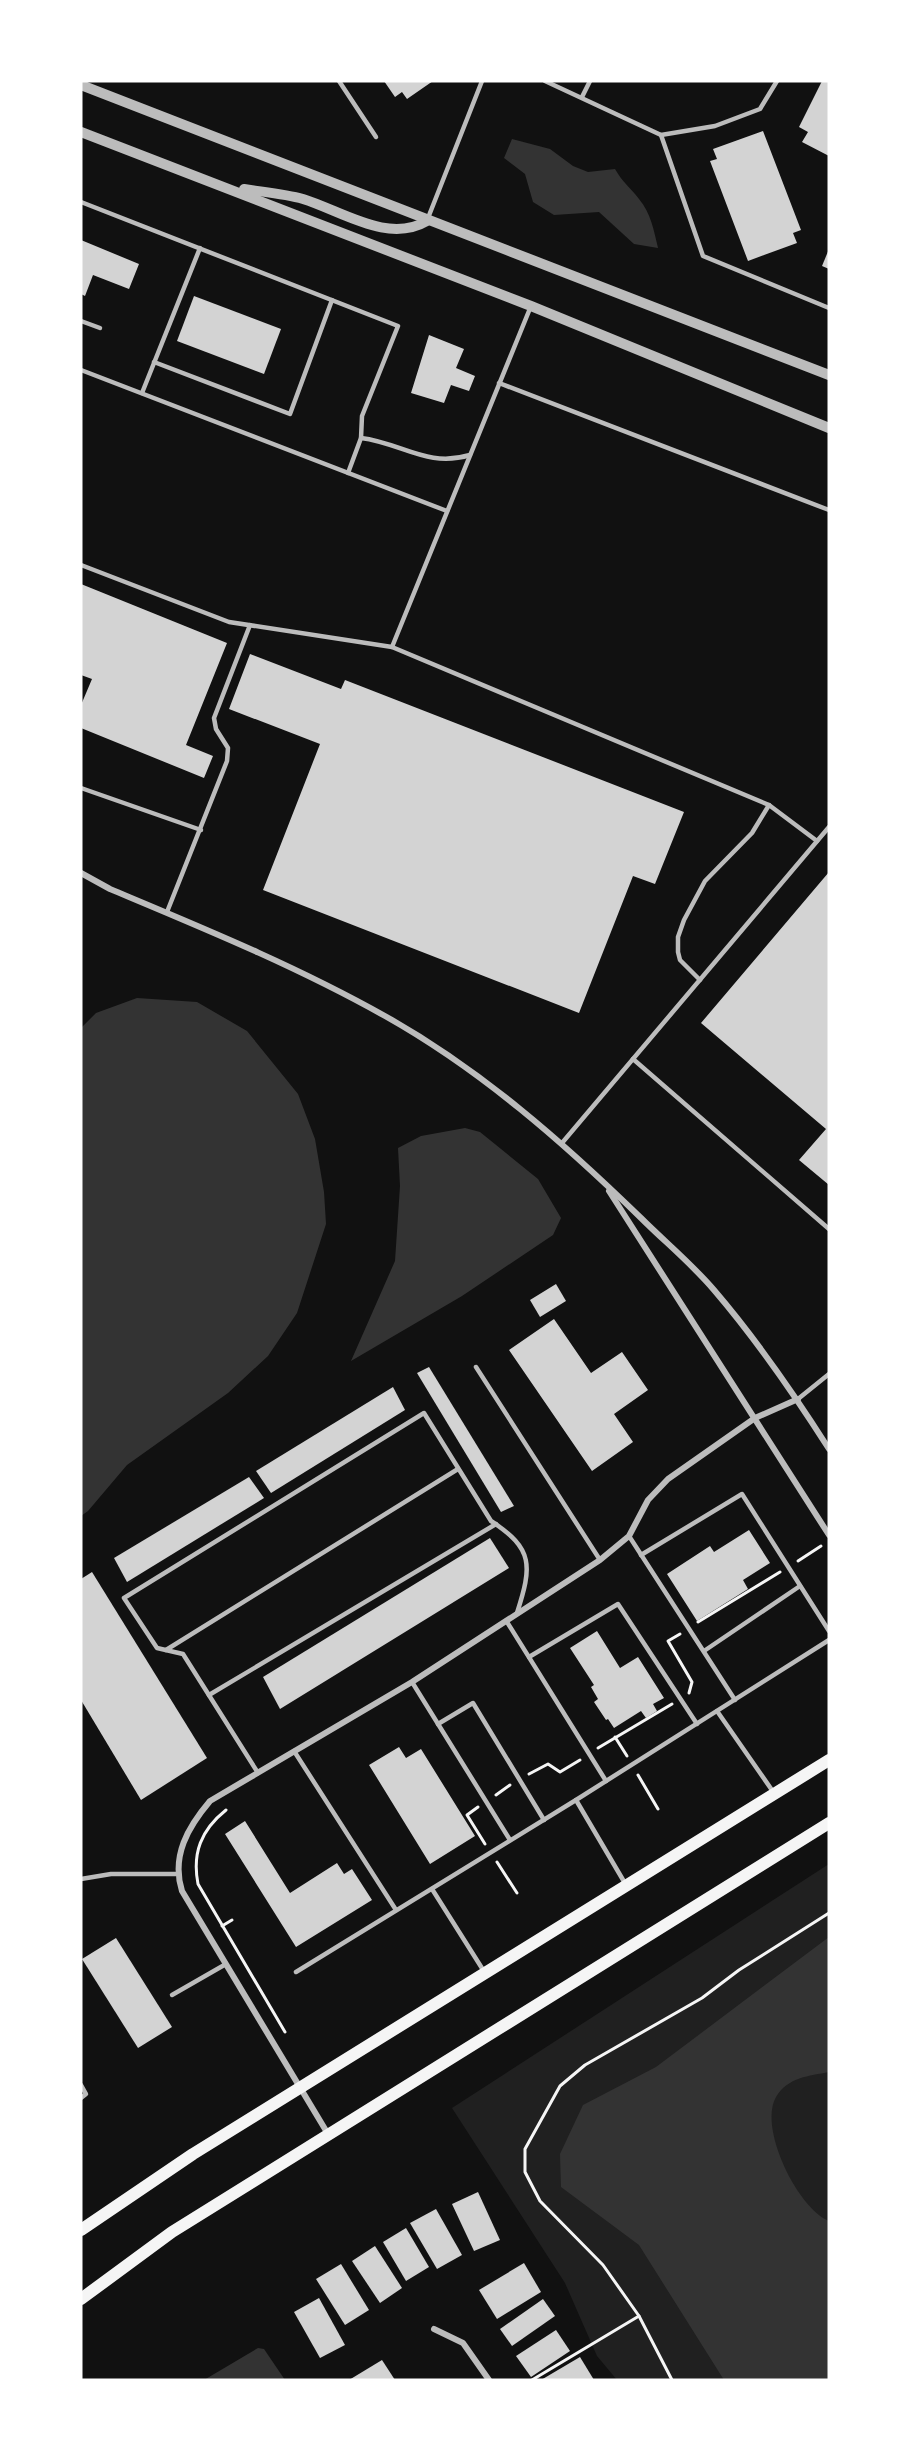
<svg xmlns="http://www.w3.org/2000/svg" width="910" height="2461" font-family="'Asap Condensed',sans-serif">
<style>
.green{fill:#202020}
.water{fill:#333}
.building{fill:#d3d3d3}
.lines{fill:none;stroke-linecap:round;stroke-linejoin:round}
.path{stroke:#f5f5f5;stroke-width:3}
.service{stroke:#bcbcbc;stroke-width:4.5}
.minor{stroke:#bcbcbc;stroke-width:6}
.tertiary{stroke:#bcbcbc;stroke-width:10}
.secondary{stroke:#f5f5f5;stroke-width:12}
</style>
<rect width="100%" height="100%" fill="#111"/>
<path class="green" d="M829 1864V2380H617L597 2356 565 2283 452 2108Z"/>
<g class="water">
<path d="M512 139 550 149 573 166 588 172 615 169C623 183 630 187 639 199 651 213 654 231 658 248L634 244 599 212 554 215 533 202 525 174 504 158Z"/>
<path d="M137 998 197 1002 247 1031 298 1094 315 1139 324 1192 326 1224 297 1313 268 1356 228 1393 127 1465 88 1511 81 1516V1028L96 1013Z"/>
<path d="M465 1128 480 1132 538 1179 561 1218 553 1235 462 1296 351 1361 395 1261 400 1186 398 1148 421 1136Z"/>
<path d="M829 1937V2072C809 2076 788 2077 776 2097 758 2128 798 2209 829 2221V2380H724L639 2245 561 2187 560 2154 583 2105 656 2067Z"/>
<path d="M258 2348 264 2349 285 2380H204Z"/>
</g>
<g class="building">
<path d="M384 81H433L407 99 402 92 395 97Z"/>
<path d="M822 81H829V156L802 142 808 132 799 127Z"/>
<path d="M763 131 801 230 793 233 797 243 748 261 710 161 717 159 713 149Z"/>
<path d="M81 240 139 264 129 289 93 275 85 296 81 294Z"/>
<path d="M829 249V269L822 266Z"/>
<path d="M194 296 281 329 264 374 177 341Z"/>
<path d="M429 335 464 349 456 368 475 376 469 391 451 385 444 403 411 393Z"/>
<path d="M81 584 227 643 186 745 213 756 204 778 81 728V705L92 679 81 675Z"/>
<path d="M250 654 341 689 345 680 684 812 655 884 633 876 579 1013 263 890 320 744 229 709Z"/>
<path d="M829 872V1185L799 1160 826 1129 701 1023Z"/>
<path d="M556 1284 566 1301 540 1317 530 1300Z"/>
<path d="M554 1319 591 1373 622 1352 648 1390 614 1414 633 1442 592 1471 509 1350Z"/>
<path d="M429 1367 514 1506 501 1512 417 1373Z"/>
<path d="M393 1387 405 1410 271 1493 256 1471Z"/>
<path d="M249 1477 264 1498 127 1582 114 1558Z"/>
<path d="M749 1530 770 1563 743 1580 748 1589 697 1621 667 1574 710 1546 714 1552Z"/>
<path d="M490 1538 509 1568 280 1709 263 1677Z"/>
<path d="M92 1572 207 1758 141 1800 81 1700V1579Z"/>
<path d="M597 1631 620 1668 638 1657 664 1698 653 1704 657 1711 646 1718 641 1711 614 1728 608 1719 606 1720 594 1702 598 1699 591 1687 594 1685 570 1648Z"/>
<path d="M399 1747 406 1758 421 1749 475 1836 430 1864 369 1765Z"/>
<path d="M245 1821 290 1893 337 1863 344 1874 352 1869 372 1900 296 1947 225 1834Z"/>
<path d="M116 1938 172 2027 138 2048 82 1959Z"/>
<path d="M478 2192 500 2240 474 2251 452 2204Z"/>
<path d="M436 2209 462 2255 437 2269 410 2223Z"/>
<path d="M406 2228 429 2267 406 2281 383 2242Z"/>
<path d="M375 2246 402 2288 380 2303 352 2261Z"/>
<path d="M524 2263 541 2292 497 2319 479 2290Z"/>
<path d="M341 2264 369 2310 345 2325 316 2279Z"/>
<path d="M319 2298 345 2345 320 2358 294 2312Z"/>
<path d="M543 2299 555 2316 512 2346 500 2329Z"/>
<path d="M556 2330 570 2351 531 2377 516 2356Z"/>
<path d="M580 2357 594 2380H541Z"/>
<path d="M382 2360 395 2380H349Z"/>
</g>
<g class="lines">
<g class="path">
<path d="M798 1561 821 1546"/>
<path d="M698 1622 780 1572"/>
<path d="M680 1634 668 1641 692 1682 689 1693"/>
<path d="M615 1737 627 1756"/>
<path d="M598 1748 672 1704"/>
<path d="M529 1774 548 1764 560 1772 580 1760"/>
<path d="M638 1775 658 1809"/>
<path d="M496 1795 510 1785"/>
<path d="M478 1807 467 1815 485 1844"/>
<path d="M226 1810C201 1830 192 1853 198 1884L285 2032"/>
<path d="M497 1862 517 1893"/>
<path d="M222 1926 232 1920"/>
<path d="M532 2380 639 2316"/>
<path d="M672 2380 639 2316 603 2265 540 2201 525 2172V2149L560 2086 585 2065 702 1998 739 1970 829 1913"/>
</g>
<g class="service">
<path d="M339 81 376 137"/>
<path d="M545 81 661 135 715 126 760 109 777 81"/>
<path d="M582 97 590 81"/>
<path d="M661 135 703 256 829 308"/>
<path d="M81 202 398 326 362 416 361 438 348 473"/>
<path d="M428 218 482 81"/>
<path d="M81 321 100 328"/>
<path d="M154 362 290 414 332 300"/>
<path d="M81 370 447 511"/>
<path d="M499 383 829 510"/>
<path d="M142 393 200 248"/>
<path d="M361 438C402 443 427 468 470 455"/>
<path d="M81 565 229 622 392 647 769 805 817 841"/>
<path d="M392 647 531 306"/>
<path d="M81 788 201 830"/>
<path d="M167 912 227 761 228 748 216 729 214 718 250 625"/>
<path d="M700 980 680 960 678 952V937L684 920 705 881 752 833 769 805"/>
<path d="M633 1059 829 1229"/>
<path d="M562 1143 829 827"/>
<path d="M476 1367 600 1560"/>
<path d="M798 1399 829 1374"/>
<path d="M629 1536 735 1700"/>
<path d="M641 1555 742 1494 829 1631"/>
<path d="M507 1622 606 1781"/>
<path d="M166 1650 458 1469"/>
<path d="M704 1651 800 1586"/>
<path d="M529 1657 618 1604 697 1724"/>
<path d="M412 1682 510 1840"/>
<path d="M209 1695 496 1524"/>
<path d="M717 1711 774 1793"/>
<path d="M438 1724 473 1703 544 1820"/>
<path d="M294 1751 396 1910"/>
<path d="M258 1773 183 1654 157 1648 124 1598 424 1413 491 1521C534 1549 532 1566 517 1613"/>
<path d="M576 1800 626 1885"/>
<path d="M81 1879 111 1874H176"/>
<path d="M432 1889 485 1973"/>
<path d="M296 1972 576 1800 829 1640"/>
<path d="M172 1995 226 1964"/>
<path d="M81 2085 86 2094 81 2098"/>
</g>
<g class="minor">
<path d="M81 873 110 889C203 928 296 966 385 1016 481 1070 563 1142 641 1218 665 1242 692 1264 714 1290 756 1339 794 1394 829 1449"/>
<path d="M609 1191 829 1535"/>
<path d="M328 2134 182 1891C171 1856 188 1827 210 1801L412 1682 600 1560 629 1536 648 1500 668 1479 755 1418 798 1399"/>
<path d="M434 2329 463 2343 489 2380"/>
</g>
<g class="tertiary">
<path d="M81 85 829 375"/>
<path d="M81 132 531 306 829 428"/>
<path d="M244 189C263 192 285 194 303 199 342 211 388 244 427 221"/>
</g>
<g class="secondary">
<path d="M81 2230 193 2154 829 1760"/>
<path d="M81 2299 172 2232 829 1823"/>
</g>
</g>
<rect width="910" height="2461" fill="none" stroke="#ffffff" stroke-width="165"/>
</svg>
